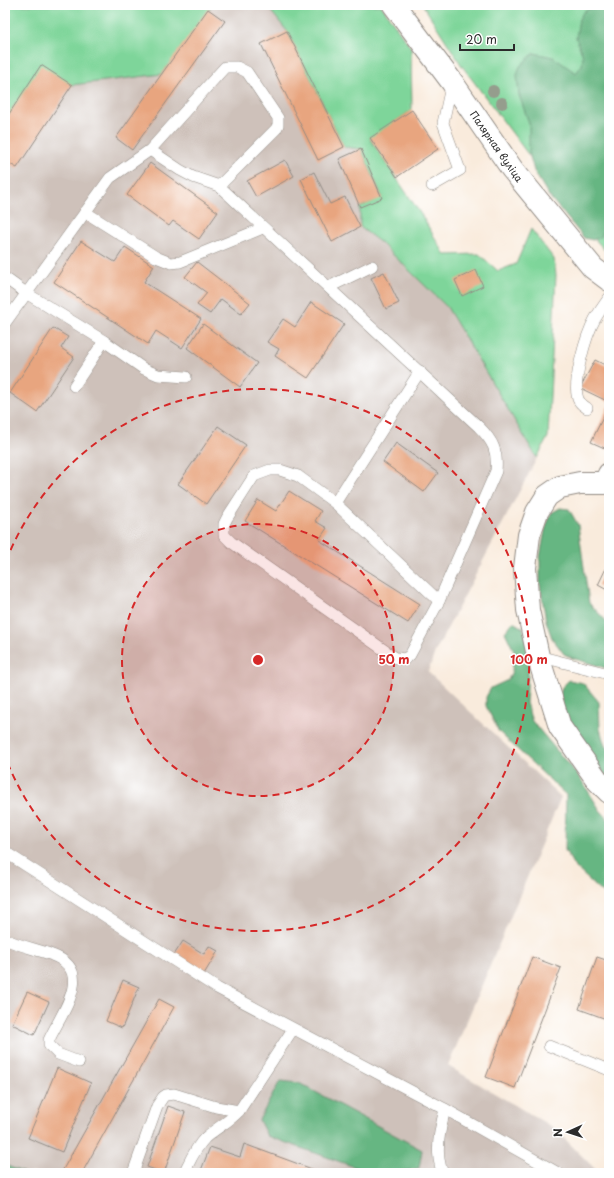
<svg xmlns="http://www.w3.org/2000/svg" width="614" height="1178" font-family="'Playpen Sans',sans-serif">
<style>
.industrial{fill:#cec1ba}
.green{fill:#7ed59a;stroke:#548062}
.forest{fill:#66b682;stroke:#487056}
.building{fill:#e8a57f}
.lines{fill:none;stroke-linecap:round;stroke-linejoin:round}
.service-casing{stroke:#928b84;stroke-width:12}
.minor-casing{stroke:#928b84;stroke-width:24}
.service{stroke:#fff;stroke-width:11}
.minor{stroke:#fff;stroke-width:22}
.tree{fill:#959d8d}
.ring{fill:none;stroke:#d62828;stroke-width:2;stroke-dasharray:7 5}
.labels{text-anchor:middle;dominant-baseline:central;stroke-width:3;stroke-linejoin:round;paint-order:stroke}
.street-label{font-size:10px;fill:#2b2b2b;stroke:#fff}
.centre{fill:#d62828;stroke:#fff;stroke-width:2}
.ring-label{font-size:12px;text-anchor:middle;font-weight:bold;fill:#d62828;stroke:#fff;stroke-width:3;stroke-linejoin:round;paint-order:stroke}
</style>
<rect width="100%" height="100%" fill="#fff"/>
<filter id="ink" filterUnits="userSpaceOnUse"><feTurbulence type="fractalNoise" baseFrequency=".025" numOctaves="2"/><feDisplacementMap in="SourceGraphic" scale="8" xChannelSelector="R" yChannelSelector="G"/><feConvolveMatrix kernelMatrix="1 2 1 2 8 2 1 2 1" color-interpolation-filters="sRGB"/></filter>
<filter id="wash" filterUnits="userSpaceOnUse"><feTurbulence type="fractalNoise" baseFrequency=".012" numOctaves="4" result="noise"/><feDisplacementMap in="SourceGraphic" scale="16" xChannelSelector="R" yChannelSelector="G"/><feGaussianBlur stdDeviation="0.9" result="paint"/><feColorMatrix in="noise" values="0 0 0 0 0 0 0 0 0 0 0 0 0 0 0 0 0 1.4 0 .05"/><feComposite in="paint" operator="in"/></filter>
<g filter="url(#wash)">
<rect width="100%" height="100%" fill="#f9ebdc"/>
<path class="industrial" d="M212 5H266L287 31 361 149 382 198 361 207 360 227 381 243 447 307 537 458 435 652 428 672 561 797 448 1066 554 1128 599 1173H5V120L208 9Z"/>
<g class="green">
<path d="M5 5H212L162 74 72 85 5 120Z"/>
<path d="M266 5H381L411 48 412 110 370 139 422 216 445 255 479 254 498 271 516 264 531 229 554 259 556 275 548 437 537 458 447 307 381 243 360 227V207L382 197 361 149 344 147 287 31Z"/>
<path d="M423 5H609V255L572 213 462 66Z"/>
</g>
<g class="forest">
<path d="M598 5H609V188C606 204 607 221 601 237L593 240 584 238 549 196 534 171 529 153V123L519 95 517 75 520 66 534 53 553 57 576 73 582 65 583 56 576 38 579 19 584 11Z"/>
<path d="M560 508 569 509 578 525 589 603 609 624V669L572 658 564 654 552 638 546 621 540 585V557L545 530 551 513Z"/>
<path d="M513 622 523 628 530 648 526 703 532 721 580 778 600 810 609 820V894L603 893 574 866 565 850 566 795 499 732 486 706V697L491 688 508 680 512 671 514 651 505 632Z"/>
<path d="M569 680 583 683 599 702 600 729 605 746 609 749V780L567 724 560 696 562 687Z"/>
<path d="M280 1081 299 1083 422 1150 419 1168 396 1173H372L267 1136 259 1120Z"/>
<path d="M5 1165 24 1173H5Z"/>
</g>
<g id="blocks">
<g class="building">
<path d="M208 9 225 21 132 150 116 138Z"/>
<path d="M287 31 344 147 318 160 261 44Z"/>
<path d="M41 65 72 85 17 168 5 161V120Z"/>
<path d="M412 110 438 149 397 177 370 138Z"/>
<path d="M361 149 382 198 360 207 339 159Z"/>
<path d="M285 160 294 176 256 197 247 181Z"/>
<path d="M150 163 218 212 199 239 173 221 169 226 127 195Z"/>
<path d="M314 172 330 204 345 197 360 227 332 242 301 179Z"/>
<path d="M81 241 115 262 125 247 154 266 144 282 201 319 182 348 156 331 148 344 54 282Z"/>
<path d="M197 262 250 303 241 314 221 299 210 314 197 305 207 293 185 277Z"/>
<path d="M476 270 483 286 462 296 455 280Z"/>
<path d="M384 272 399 303 386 309 371 278Z"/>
<path d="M311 302 344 324 308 378 275 356 279 349 267 342 283 319 295 327Z"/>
<path d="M203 324 257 363 240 387 187 348Z"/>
<path d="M53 328 68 337 61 348 74 357 37 412 10 393Z"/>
<path d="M595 360 609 367V402L580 388Z"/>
<path d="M609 405V450L591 442Z"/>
<path d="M218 426 246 445 206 504 178 484Z"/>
<path d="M396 443 438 473 424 492 383 462Z"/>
<path d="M289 491 321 511 315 521 327 528 319 540 420 604 408 623 245 521 258 500 276 511Z"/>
<path d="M609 562V591L598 585Z"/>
<path d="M183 941 204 954 209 946 218 951 204 974 174 955Z"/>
<path d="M532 957 561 968 515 1088 486 1077Z"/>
<path d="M597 957 609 961V1020L579 1009Z"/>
<path d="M123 980 139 987 122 1028 106 1021Z"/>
<path d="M27 992 49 1002 34 1035 12 1024Z"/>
<path d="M159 999 174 1007 82 1173H61Z"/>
<path d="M57 1068 91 1083 62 1152 28 1138Z"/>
<path d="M168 1106 185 1112 164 1173 147 1167Z"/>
<path d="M244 1144 323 1173H200L210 1147 240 1157Z"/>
</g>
</g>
</g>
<g filter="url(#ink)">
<use href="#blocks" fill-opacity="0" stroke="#928b84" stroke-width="1"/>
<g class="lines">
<g class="service-casing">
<g id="service">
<path d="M219 186 479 427C493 441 498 451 496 471L439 601 410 655 405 659 396 658 391 655 231 542 224 535V524L227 518 254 476 270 470H280L298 476 335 503"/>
<path d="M432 186 460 170 443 123 452 82"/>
<path d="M85 212 156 257 171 263 180 262 263 228"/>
<path d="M5 278 26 293 104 341 144 369 158 375 186 377"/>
<path d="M329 287 372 266"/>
<path d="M5 323 110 178 150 150 225 67H237L247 72 278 118V125L276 129 219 186 193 177 180 170 150 150"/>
<path d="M420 371 335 503 439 601"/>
<path d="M74 386 104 341"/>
<path d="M587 408C583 405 580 404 578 399 572 382 586 335 595 319 599 312 604 305 609 298"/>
<path d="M538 656 609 674"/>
<path d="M5 852 217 988 445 1109 558 1173"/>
<path d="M5 939C19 946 37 949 52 955 96 971 61 1013 49 1040V1045L58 1054 79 1062"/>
<path d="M549 1046 609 1070"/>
<path d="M133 1173 157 1106 163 1097 166 1095 174 1094 216 1107 239 1111"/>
<path d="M184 1173C190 1161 195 1148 205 1138 216 1128 229 1122 239 1111L293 1029"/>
<path d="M443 1173C434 1154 440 1129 445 1109"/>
</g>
</g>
<g class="minor-casing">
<g id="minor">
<path d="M394 5 452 82 512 169 593 268 609 280"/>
<path d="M609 474 605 483H580L560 487 547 496 537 512 529 535 525 568 528 610 538 656 560 727 598 781 609 792"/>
</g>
</g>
<use href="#service" class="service"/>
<use href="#minor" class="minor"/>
</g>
<g class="tree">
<circle cx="493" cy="91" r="6"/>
<circle cx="502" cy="103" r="6"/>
</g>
</g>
<circle cx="258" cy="660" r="136" fill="#d62828" fill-opacity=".12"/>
<g class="ring">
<circle cx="258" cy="660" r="136"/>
<path d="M6 561A271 271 0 1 1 6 759"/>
</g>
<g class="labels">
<g class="street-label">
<text transform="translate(497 146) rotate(55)">Палярная вуліца</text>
</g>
</g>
<circle cx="258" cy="660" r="6" class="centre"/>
<g class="ring-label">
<text x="394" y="664">50 m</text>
<text x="529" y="664">100 m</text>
</g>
<rect width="614" height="1178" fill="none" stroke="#fff" stroke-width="20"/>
<g transform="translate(568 1132) rotate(267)" stroke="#ffffff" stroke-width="3" paint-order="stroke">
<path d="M0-3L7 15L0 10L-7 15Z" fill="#2b2b2b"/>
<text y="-6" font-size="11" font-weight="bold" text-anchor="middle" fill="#2b2b2b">N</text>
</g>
<path d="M460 44v6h54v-6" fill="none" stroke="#2b2b2b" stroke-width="2"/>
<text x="466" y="44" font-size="12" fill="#2b2b2b" stroke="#ffffff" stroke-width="3" paint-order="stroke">20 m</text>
</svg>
